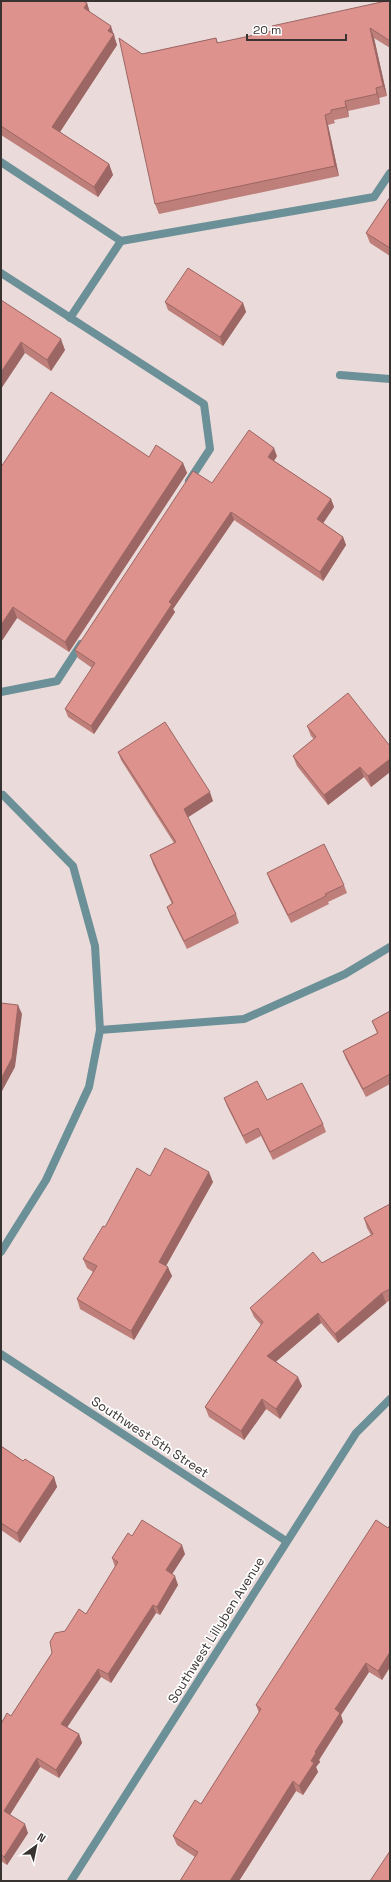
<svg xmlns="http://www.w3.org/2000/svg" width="391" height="1882" font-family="'Space Grotesk',sans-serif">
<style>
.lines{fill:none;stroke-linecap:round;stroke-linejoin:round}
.lane{stroke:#6c9097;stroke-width:8}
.street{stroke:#6c9097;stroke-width:8}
.wall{fill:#be7e79}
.shaded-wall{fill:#9b6663}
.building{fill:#dd928d;stroke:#9b6663}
.labels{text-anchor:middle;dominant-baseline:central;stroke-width:3.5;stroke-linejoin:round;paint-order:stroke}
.street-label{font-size:13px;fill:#383231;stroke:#fff}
</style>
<rect width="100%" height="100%" fill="#eadbda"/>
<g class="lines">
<g class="lane">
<path d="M1 162 121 241 374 197 390 173"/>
<path d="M1 273 204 404 210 449 189 481"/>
<path d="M70 318 121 241"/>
<path d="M1 692 57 681 81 644"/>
</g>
<g class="street">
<path d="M340 375 390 379"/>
<path d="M100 1030 244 1019 345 974 390 947"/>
<path d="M1 1252 46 1180 89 1087 100 1030 95 946 73 866 3 795"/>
<path d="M1 1354 286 1541"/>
<path d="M71 1881 356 1433 390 1399"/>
</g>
</g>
<g class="wall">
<path d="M1 1 87 3 90 12 115 36 114 37 117 45 60 132 109 164 113 175 98 197 1 135Z"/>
<path d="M380 1H390V48L374 38 387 96 379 98 380 104 348 111 349 117 334 120 335 123 328 125 339 176 159 214 155 204 142 54 216 38 218 43 273 31 381 2Z"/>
<path d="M390 197V256L370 243 366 233Z"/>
<path d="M1 300 65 350 51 371 25 353Z"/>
<path d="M165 302 243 303 246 312 223 346 168 310Z"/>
<path d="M277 456 274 461 331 499 334 507 323 523 343 537 346 545 323 581 234 520 173 609 175 612 94 734 68 717 65 709 92 668 78 658 75 650 212 483Z"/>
<path d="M149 457 183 463 187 473 69 652 17 618 1 642V467Z"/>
<path d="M307 726 390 746V772L371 787 364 777 328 805 297 766 293 756 314 739 311 736Z"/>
<path d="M118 752 213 801 188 817 236 914 239 923 187 949 170 915 167 907 172 904 153 864 150 855 174 843 121 760Z"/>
<path d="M267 873 344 885 347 893 328 902 329 904 291 923 270 881Z"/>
<path d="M390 1011V1084L366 1097 346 1059 343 1051 377 1033 372 1021Z"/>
<path d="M224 1098 267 1100 323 1124 326 1132 273 1160 261 1136 246 1144 227 1106Z"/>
<path d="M150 1176 213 1182 166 1266 172 1276 134 1340 80 1309 77 1299 93 1272 87 1268 83 1259Z"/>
<path d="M390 1204V1300L386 1303 338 1343 321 1323 276 1361 302 1386 280 1419 266 1409 244 1440 209 1417 205 1407 261 1325 254 1317 250 1308 322 1263 371 1235 367 1228 364 1218Z"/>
<path d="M1 1446 23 1461 54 1477 57 1487 20 1543 1 1530Z"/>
<path d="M390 1525V1667L382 1680 369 1672 341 1715 343 1722 319 1760 320 1762 316 1767 318 1772 303 1795 296 1791 239 1881H180L195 1857 177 1845 173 1836 201 1804 259 1713 256 1705Z"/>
<path d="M132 1536 185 1554 172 1574 178 1585 160 1615 156 1613 111 1683 101 1677 67 1727 79 1734 82 1743 59 1778 40 1767 10 1815 28 1833 7 1865 1 1861V1724L11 1716 52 1653 65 1631 86 1614 115 1567 112 1558Z"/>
</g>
<g class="shaded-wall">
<path d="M87 3 90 14 84 8Z"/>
<path d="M111 26 117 45 56 138 52 127Z"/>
<path d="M370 28 374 38 387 96 383 86Z"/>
<path d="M376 88 379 98 380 104 377 94Z"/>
<path d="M345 101 348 111 349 117 346 107Z"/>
<path d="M325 115 328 125 339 176 335 166Z"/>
<path d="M109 164 113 175 98 197 94 187Z"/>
<path d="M243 303 246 312 223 346 220 337Z"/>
<path d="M61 339 65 350 51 371 47 360Z"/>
<path d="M21 342 25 353 1 389V372Z"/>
<path d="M274 448 277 456 271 465 268 457Z"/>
<path d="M183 463 187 473 69 652 65 642Z"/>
<path d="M331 499 334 507 320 528 317 519Z"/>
<path d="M231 512 234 520 173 609 175 612 94 734 91 726 169 602Z"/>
<path d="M343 537 346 545 323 581 320 572Z"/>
<path d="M13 607 17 618 1 642V625Z"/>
<path d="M390 759V772L371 787 368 776Z"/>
<path d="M360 767 364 777 328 805 324 795Z"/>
<path d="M210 792 213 801 187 818 184 809Z"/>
<path d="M18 1005 22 1014 15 1067 1 1093V1079Z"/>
<path d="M209 1172 213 1182 163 1271 159 1262Z"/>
<path d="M168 1267 172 1276 134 1340 131 1331Z"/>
<path d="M382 1293 386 1303 338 1343 335 1334Z"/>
<path d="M318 1313 321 1323 271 1366 267 1356Z"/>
<path d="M298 1377 302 1386 280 1419 276 1409Z"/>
<path d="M262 1399 266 1409 244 1440 241 1431Z"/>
<path d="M54 1477 57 1487 20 1543 17 1533Z"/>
<path d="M182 1545 185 1554 169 1579 166 1570Z"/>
<path d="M175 1576 178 1585 160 1615 157 1607Z"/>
<path d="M153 1605 156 1613 111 1683 108 1674Z"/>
<path d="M390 1652V1667L382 1680 378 1671Z"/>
<path d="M366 1663 369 1672 341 1715 343 1722 319 1760 320 1762 316 1767 318 1772 303 1795 299 1786 335 1709Z"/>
<path d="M98 1669 101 1677 64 1732 61 1724Z"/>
<path d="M79 1734 82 1743 59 1778 56 1770Z"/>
<path d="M37 1758 40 1767 7 1819 4 1811Z"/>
<path d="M293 1781 296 1791 239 1881H230Z"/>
<path d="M25 1824 28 1833 7 1865 4 1857Z"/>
</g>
<g class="building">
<path d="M1 1H83L87 3 84 8 111 26 108 31 114 34 52 127 109 164 94 187 1 126Z"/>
<path d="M386 1H390V41L370 28 383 86 376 88 377 94 345 101 346 107 331 110V113L325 115 335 166 155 204 119 38 142 54 216 38 217 43 273 31 272 26Z"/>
<path d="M390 197V248L366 233Z"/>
<path d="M188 268 243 303 220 337 165 302Z"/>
<path d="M1 300 61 339 47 360 21 342 1 372Z"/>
<path d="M51 392 149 457 156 445 183 463 65 642 13 607 1 625V467Z"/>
<path d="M249 430 274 448 268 457 331 499 317 519 343 537 320 572 231 512 169 602 172 604 91 726 65 709 95 663 75 650 193 471 212 483Z"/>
<path d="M348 693 390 746V759L368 776 360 767 324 795 293 756 316 737 307 726Z"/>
<path d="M165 722 210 792 184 809 236 914 184 941 167 907 173 903 150 855 176 842 118 752Z"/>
<path d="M324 844 344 885 325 894 326 896 288 915 267 873Z"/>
<path d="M1 1003 18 1005 12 1058 1 1079Z"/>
<path d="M390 1011V1074L363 1089 343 1051 378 1033 372 1021Z"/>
<path d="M257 1081 267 1100 302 1083 323 1124 270 1152 258 1128 243 1136 224 1098Z"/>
<path d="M165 1148 209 1172 159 1262 168 1267 131 1331 77 1299 97 1266 83 1259 103 1226 105 1227 137 1168 150 1176Z"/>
<path d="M390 1204V1289L382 1293 335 1334 318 1313 267 1356 298 1377 276 1409 262 1399 241 1431 205 1407 263 1322 250 1308 313 1252 322 1263 373 1234 364 1218Z"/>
<path d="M1 1446 23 1461 25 1459 54 1477 17 1533 1 1523Z"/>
<path d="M142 1520 182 1545 166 1570 175 1576 157 1607 153 1605 108 1674 98 1669 61 1724 79 1734 56 1770 37 1758 4 1811 25 1824 4 1857 1 1854V1724L7 1713 11 1716 52 1653 50 1642 55 1633 65 1631 79 1609 86 1614 118 1562 112 1558 128 1533 132 1536Z"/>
<path d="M376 1520 388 1528 390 1525V1652L378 1671 366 1663 335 1709 340 1713 315 1752 316 1753 311 1761 314 1763 299 1786 293 1781 230 1881H180L198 1852 173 1836 195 1800 201 1804 261 1709 256 1705Z"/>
<path d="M390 1851V1881H370Z"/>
</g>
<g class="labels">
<g class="street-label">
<text transform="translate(150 1437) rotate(33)">Southwest 5th Street</text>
<text transform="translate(216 1630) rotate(-58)">Southwest Lillyben Avenue</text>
</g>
</g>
<rect width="391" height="1882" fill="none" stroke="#383231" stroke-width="4"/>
<g transform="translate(36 1846) rotate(33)" stroke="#ffffff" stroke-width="3" paint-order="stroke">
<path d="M0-3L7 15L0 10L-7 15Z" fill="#383231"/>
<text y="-6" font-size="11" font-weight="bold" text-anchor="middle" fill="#383231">N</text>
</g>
<path d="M247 34v6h99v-6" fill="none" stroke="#383231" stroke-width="2"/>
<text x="253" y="34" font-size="12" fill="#383231" stroke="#ffffff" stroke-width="3" paint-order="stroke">20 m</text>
</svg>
